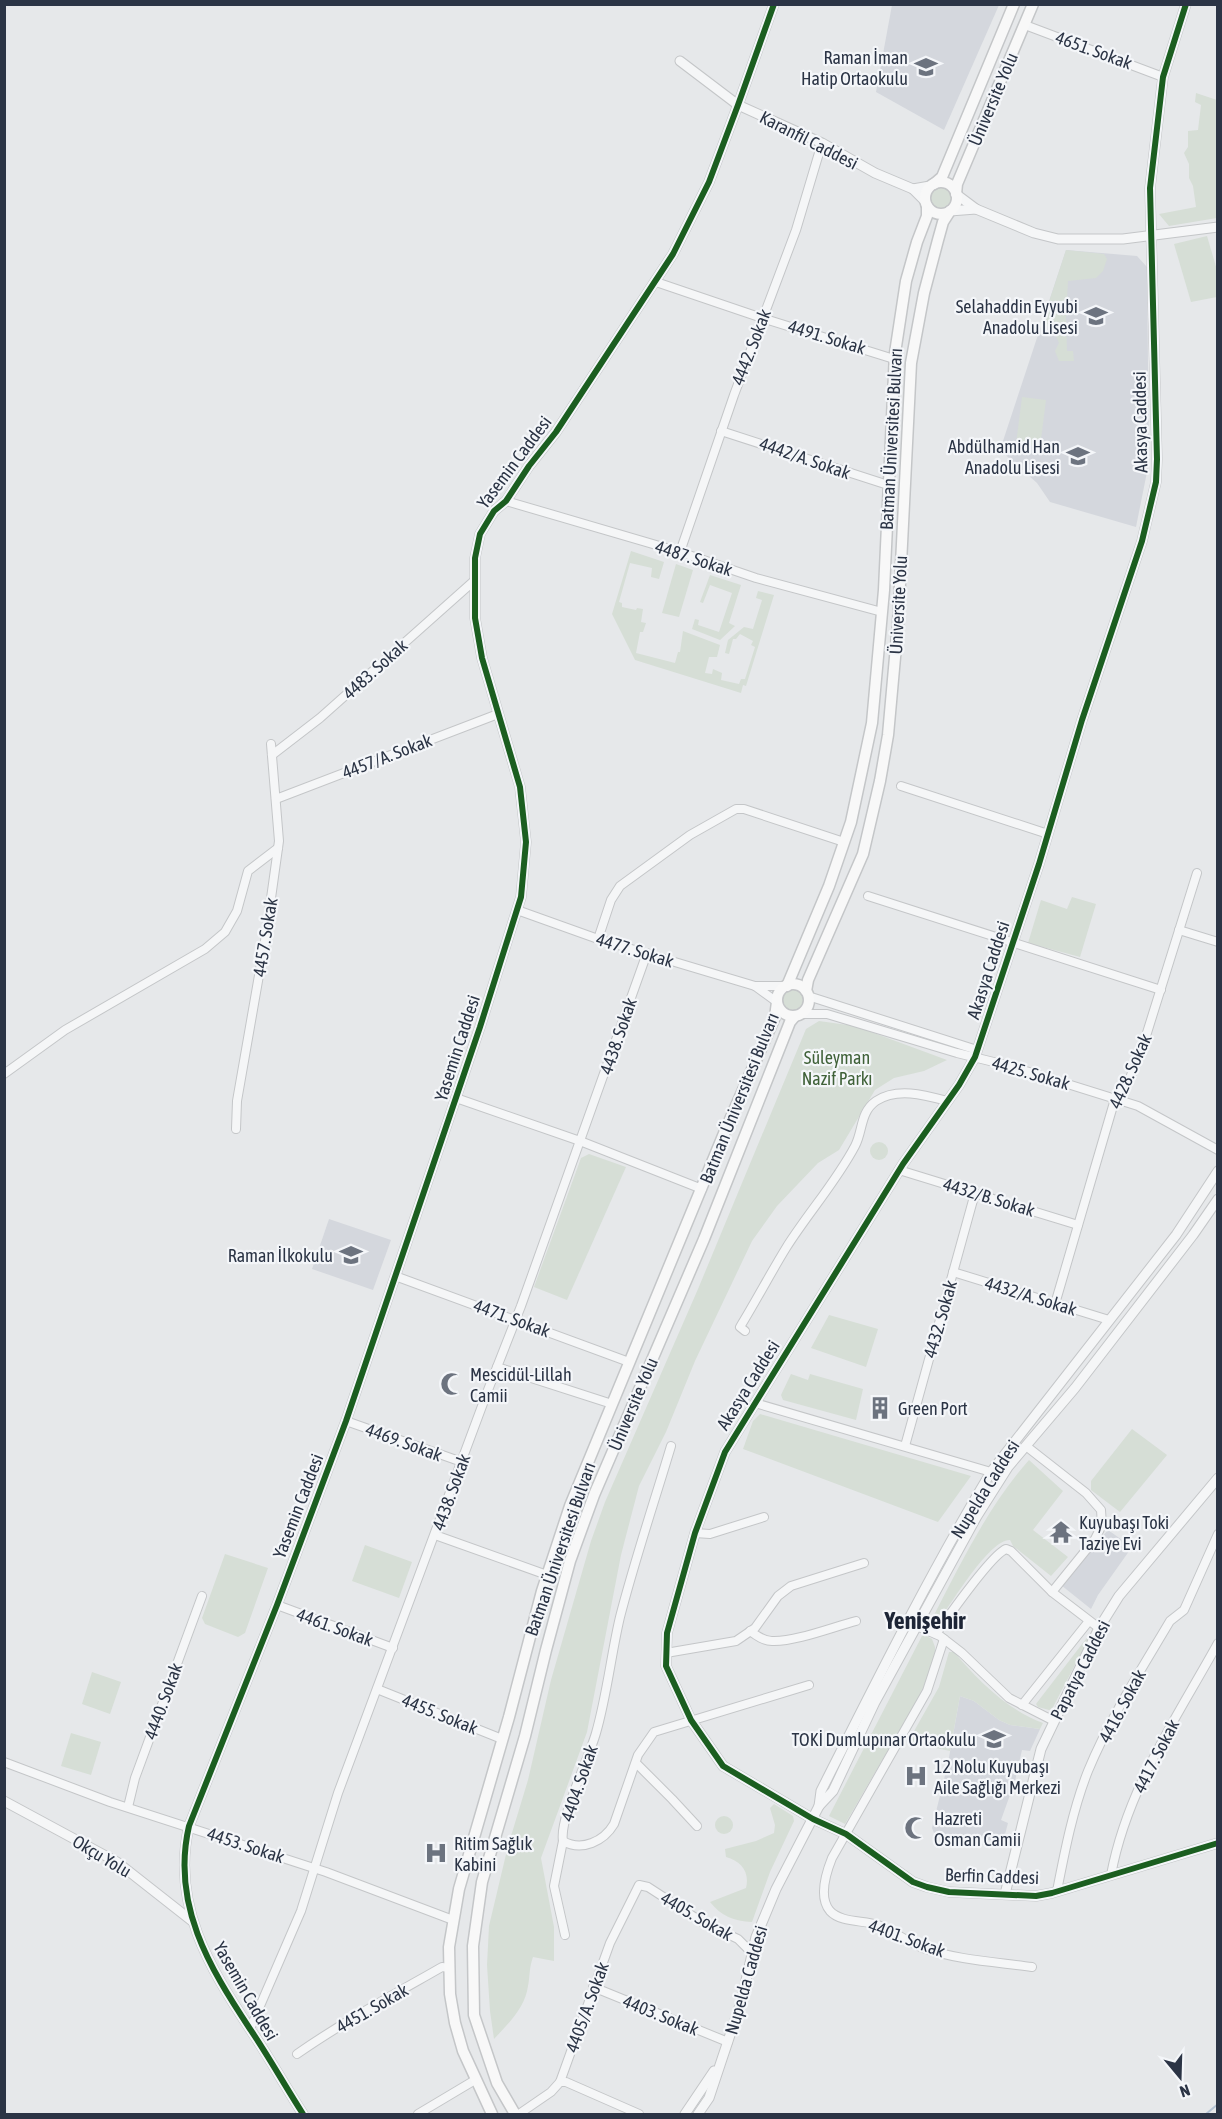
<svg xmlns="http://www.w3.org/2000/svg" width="1222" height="2119" font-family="'Asap Condensed',sans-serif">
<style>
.built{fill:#d4d7dd}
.green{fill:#d6ded6}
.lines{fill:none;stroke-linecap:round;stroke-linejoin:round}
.stream{stroke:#b4c4d5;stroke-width:2}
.minor-casing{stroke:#c4c6c8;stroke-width:10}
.tertiary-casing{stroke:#c4c6c8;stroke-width:11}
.secondary-casing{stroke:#c4c6c8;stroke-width:13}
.minor{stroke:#f5f6f7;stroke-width:8}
.tertiary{stroke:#f5f6f7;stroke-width:9}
.secondary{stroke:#f8f8f8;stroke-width:10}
.cycleway-casing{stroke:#f4f6f9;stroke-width:10}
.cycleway{stroke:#1b5e20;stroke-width:6}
.labels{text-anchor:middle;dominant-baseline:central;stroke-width:4.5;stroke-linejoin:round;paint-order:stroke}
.street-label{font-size:18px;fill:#2b3445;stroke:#f4f6f9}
.poi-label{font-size:18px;fill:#2b3445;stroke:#f4f6f9;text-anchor:start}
.park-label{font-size:18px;fill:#3f6138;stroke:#f4f6f9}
.district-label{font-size:24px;font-weight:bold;fill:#1d2536;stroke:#f4f6f9}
</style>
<rect width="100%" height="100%" fill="#e6e8ea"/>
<g class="built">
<path d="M892 5H999L944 130 876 92Z"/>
<path d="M1066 250 1137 256 1147 267 1149 462 1136 527 1050 502 1037 483 1000 450Z"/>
<path d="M329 1219 391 1240 373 1290 312 1269Z"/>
<path d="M1108 1530 1132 1547 1098 1595 1091 1609 1061 1585Z"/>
<path d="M960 1696 974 1701 999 1720 1010 1725 1040 1729 1030 1751 1022 1750 1015 1781 1001 1820 1008 1823 1003 1842 934 1833 932 1828 948 1763Z"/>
</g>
<g class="green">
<path d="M1196 93 1217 100V218L1169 226 1159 214 1196 207 1193 186 1189 178V164L1184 153 1188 147V131L1198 130 1201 105 1195 102Z"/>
<circle cx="941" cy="198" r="11"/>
<path d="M1207 236 1217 270V297L1191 302 1174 244Z"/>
<path d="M1066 250 1104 254 1107 259 1103 271 1096 278 1068 281 1066 317 1067 351H1073L1074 361H1059L1055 351 1059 343 1053 329 1049 326H1041Z"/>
<path d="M1022 397 1046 400 1040 447 1016 444Z"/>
<path d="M631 551 664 562 659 579 651 577 652 568 630 563 619 602 622 603V607L636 610 637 608 643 609 641 622 646 623 643 632H640L636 653 675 663 678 652H680L683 631 720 645 717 657H709L705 673 712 674 713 669 722 673 721 680 739 684 741 679H745L755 647 751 645 753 641 740 634 736 639H733L729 654 725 653 728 640 744 627 753 629 762 600 756 598 758 591 774 595 746 686 743 685 741 693 635 660 612 614Z"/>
<path d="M676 564 693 570 679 617 662 613Z"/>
<path d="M710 575 741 585 729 623 735 626 720 640 692 629 695 619 699 620 698 625 719 632 732 593 710 585 703 603 700 602Z"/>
<path d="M1072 897 1096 904 1080 957 1028 943 1041 900 1067 909Z"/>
<circle cx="792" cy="1000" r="12"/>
<path d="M819 1021 855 1026 947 1060 924 1071 894 1078 875 1090 839 1150 818 1163 777 1206 752 1241 695 1361 666 1432 639 1486 621 1555 587 1732 541 1858 554 1927V1961L533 1957C529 1968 530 1976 528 1986 525 2008 508 2024 494 2039L490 2011 487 1965 489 1926 508 1846 528 1780 551 1680 591 1541 605 1502 698 1289 806 1029Z"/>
<circle cx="879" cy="1151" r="9"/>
<path d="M589 1154 626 1167 567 1300 534 1287 581 1158Z"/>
<path d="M829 1315 878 1329 866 1367 811 1348Z"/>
<path d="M791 1374 808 1380 810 1374 863 1389 856 1420 783 1400 781 1395Z"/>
<path d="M760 1414 971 1476 938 1522 743 1449 753 1421Z"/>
<path d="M1132 1429 1167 1455 1120 1512 1091 1490V1481Z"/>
<path d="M1029 1460 1063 1491 1033 1530 1068 1557 1051 1576 1013 1546 1010 1540C990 1539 953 1601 940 1619L934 1615C962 1561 989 1505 1029 1460Z"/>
<path d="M365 1545 412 1562 399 1598 352 1581Z"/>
<path d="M225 1554 268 1568 245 1633 238 1637 205 1624 202 1618Z"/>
<path d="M923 1634 932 1639 935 1647V1655L927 1683 845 1824 829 1816Z"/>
<path d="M1089 1635 1090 1636 1052 1709 1049 1710 1038 1707 1036 1704 1039 1700Z"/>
<path d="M949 1652H954C978 1680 1007 1710 1043 1723L1040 1729 1010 1725 999 1720 974 1701 960 1696 950 1751 913 1743 909 1740 939 1687Z"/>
<path d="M92 1672 121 1682 110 1714 82 1704Z"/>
<path d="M71 1733 101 1742 91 1775 61 1766Z"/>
<path d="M774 1804 793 1816 794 1821 770 1872 752 1922C734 1921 721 1916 710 1902L746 1888C750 1872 741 1861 726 1857L725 1849 756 1841 774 1833 775 1825 770 1808Z"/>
<circle cx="724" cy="1825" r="9"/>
</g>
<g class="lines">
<path class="stream" d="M1206 2114 1218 2104"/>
<g class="minor-casing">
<g id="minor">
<path d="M1025 25 1163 77"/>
<path d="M656 282 762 318 894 359"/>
<path d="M721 431 888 485"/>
<path d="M506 501 680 552 756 578 882 612"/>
<path d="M680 552 734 395 796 230 822 143"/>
<path d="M272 755 320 718 475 580"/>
<path d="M901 786 1048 834"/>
<path d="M276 799 498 714"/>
<path d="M868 896 1161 990"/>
<path d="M517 910 598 939 755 986"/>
<path d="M1179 930 1218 942"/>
<path d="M598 939 611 900 620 886 690 835 736 809H744L844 842"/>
<path d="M808 996 977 1050"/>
<path d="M777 1002 755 986H787"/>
<path d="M801 1014H827L957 1053 1010 1066 1138 1106 1218 1150"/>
<path d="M4 1074 65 1030 205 949 225 932 237 911 248 871 278 848"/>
<path d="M456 1098 580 1141 702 1189"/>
<path d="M236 1129 237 1101 265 941 279 841 271 744"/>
<path d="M899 1170 1078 1225"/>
<path d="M953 1272 1109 1320"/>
<path d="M395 1276 629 1362"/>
<path d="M1055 1304 1115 1099 1130 1078 1146 1036 1197 873"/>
<path d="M745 1331 740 1327C756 1301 770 1274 786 1248 808 1213 836 1182 855 1146 863 1131 860 1112 876 1101 897 1087 925 1095 947 1101"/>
<path d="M497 1367 612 1404"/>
<path d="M755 1403 991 1472"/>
<path d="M346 1421 462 1462"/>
<path d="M671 1446C654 1503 635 1559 620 1617 611 1655 607 1695 596 1733 589 1758 559 1819 563 1841 582 1852 604 1841 614 1824L638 1755 654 1732 809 1685"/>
<path d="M905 1446 975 1193"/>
<path d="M1026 1446 1086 1493 1101 1510 1102 1525 1095 1539 1052 1592"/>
<path d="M695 1533 710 1534 764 1517"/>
<path d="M435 1535 547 1575"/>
<path d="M277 1605 393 1648"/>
<path d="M912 1624 940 1636 962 1653 1009 1698 1054 1721"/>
<path d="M750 1631C757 1636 764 1641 772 1641 795 1642 833 1627 856 1621"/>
<path d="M936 1634C948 1617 991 1555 1006 1549L1011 1551 1052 1592 1099 1628"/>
<path d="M944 1639 927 1691 832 1858C826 1873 818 1897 830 1911 841 1923 864 1920 878 1925 894 1931 907 1942 923 1948 957 1960 996 1962 1032 1967"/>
<path d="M666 1653 736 1641 755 1628 778 1596 791 1586 864 1563"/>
<path d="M377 1689 502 1739"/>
<path d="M1022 1705 1089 1621"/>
<path d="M4 1762 110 1802 326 1872 453 1920"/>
<path d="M636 1763 672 1799 697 1826"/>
<path d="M128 1807 135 1778 202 1596"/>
<path d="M563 1841 554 1886 565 1935"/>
<path d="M1111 1875C1127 1789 1176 1719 1218 1643"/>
<path d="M1057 1891C1065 1850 1073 1809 1088 1771 1110 1718 1141 1670 1170 1621L1184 1610 1218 1534"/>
<path d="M593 1987 728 2042"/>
<path d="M250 2029 301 1911 338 1793 488 1390 521 1306 647 953"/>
<path d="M297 2054C343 2022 393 1995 442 1967L450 1968"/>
<path d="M560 2082H566L639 2114"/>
<path d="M418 2114 475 2080"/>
<path d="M519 2114 551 2092 560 2082 610 1943 639 1885 648 1887 702 1922 738 1939 752 1953"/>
</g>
</g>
<g class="tertiary-casing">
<g id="tertiary">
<path d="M1186 4 1163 77 1150 188 1157 459 1156 482 1142 541 1082 720 1039 864 975 1057 959 1085 903 1164 725 1452 695 1533 667 1633 666 1666 691 1720 723 1766 813 1819 846 1834 913 1882 927 1887 949 1892 1036 1896 1052 1893 1218 1843"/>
<path d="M680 61 738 105 822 143 875 173 913 189"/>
<path d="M956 194 976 209 1034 233 1058 239H1123L1218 227"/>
<path d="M925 201 913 189 930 186"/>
<path d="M950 211 976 209"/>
<path d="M4 1801 117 1862 192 1921"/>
<path d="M819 1806 821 1791C875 1684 929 1575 991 1472L1176 1235 1218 1171"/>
<path d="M1005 1894 1041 1749 1099 1628 1119 1596 1218 1478"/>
<path d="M303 2114C285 2086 269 2057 250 2029 209 1967 171 1904 189 1826L277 1605 346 1421 480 1027 521 897 526 842 520 787 482 658 475 618V558L480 534 494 511 506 501 529 466 556 432 673 254 709 182 738 105 774 4"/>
<path d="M685 2114 714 2071"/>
<path d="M698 2114 709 2098 741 2002 756 1937 776 1889 819 1806 833 1791 875 1702 977 1516 1008 1467 1075 1388 1193 1235 1218 1199"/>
</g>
</g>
<g class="secondary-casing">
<g id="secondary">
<circle cx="941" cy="198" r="16"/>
<path d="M934 184 942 177 1014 4"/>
<path d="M956 194 957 184 1033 4"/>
<circle cx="793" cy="1000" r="16"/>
<path d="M787 986 829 886 851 822 872 723 884 590 895 353 906 281 917 242 927 216V206"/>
<path d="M806 991 808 980 863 854 880 781 888 735 898 624 911 363 924 293 938 240 943 222 950 211"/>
<path d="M492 2114 463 2051 455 2023 450 1994 449 1947 459 1889 509 1717 542 1591 570 1506 725 1131 775 1017 777 1002"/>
<path d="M515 2114 497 2083 474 2015 473 1946 482 1882 525 1736 546 1650 570 1561 594 1495 704 1239 790 1022 795 1016"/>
</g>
</g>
<use href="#minor" class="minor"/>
<use href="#tertiary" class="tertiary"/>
<use href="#secondary" class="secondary"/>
<g class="cycleway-casing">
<g id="cycleway">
<path d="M1186 4 1163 77 1150 188 1157 459 1156 482 1142 541 1082 720 1039 864 975 1057 959 1085 903 1164 725 1452 695 1533 667 1633 666 1666 691 1720 723 1766 813 1819 846 1834 913 1882 927 1887 949 1892 1036 1896 1052 1893 1218 1843"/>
<path d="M303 2114C285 2086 269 2057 250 2029 209 1967 171 1904 189 1826L277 1605 346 1421 480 1027 521 897 526 842 520 787 482 658 475 618V558L480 534 494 511 506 501 529 466 556 432 673 254 709 182 738 105 774 4"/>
</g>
</g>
<use href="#cycleway" class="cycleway"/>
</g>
<defs>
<g id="school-bare" transform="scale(1.8)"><path d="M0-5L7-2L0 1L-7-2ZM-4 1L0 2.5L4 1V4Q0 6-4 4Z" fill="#6c737f" stroke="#f4f6f9" stroke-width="2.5" paint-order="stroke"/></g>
<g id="mosque-bare" transform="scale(1.8)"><path d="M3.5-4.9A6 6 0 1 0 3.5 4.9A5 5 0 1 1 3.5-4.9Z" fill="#6c737f" stroke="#f4f6f9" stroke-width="2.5" paint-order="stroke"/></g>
<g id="building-bare" transform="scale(1.8)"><path d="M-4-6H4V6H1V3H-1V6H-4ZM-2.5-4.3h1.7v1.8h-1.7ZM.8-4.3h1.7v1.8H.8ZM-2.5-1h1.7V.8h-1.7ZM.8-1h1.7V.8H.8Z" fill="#6c737f" stroke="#f4f6f9" stroke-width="2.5" paint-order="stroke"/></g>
<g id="temple-bare" transform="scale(1.8)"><path d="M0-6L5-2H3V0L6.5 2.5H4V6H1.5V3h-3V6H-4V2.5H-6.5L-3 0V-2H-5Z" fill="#6c737f" stroke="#f4f6f9" stroke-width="2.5" paint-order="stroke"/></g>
<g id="hospital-bare" transform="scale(1.8)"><path d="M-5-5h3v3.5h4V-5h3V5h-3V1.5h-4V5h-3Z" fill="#6c737f" stroke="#f4f6f9" stroke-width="2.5" paint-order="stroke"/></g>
</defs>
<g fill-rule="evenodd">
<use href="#school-bare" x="926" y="67"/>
<use href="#school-bare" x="1096" y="316"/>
<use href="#school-bare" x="1078" y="456"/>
<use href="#school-bare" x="351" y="1255"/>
<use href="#mosque-bare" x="452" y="1384"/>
<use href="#building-bare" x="880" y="1408"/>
<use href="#temple-bare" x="1061" y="1532"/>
<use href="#school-bare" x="994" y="1739"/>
<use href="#hospital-bare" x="916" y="1776"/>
<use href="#mosque-bare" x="916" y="1828"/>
<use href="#hospital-bare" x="436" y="1853"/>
</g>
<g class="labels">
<g class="street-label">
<text transform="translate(1094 50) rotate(20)">4651. Sokak</text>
<text transform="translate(993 99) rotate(-67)">Üniversite Yolu</text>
<text transform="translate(809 140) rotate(27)">Karanfil Caddesi</text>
<text transform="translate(827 337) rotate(17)">4491. Sokak</text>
<text transform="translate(751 347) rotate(-69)">4442. Sokak</text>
<text transform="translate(1140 422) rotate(-91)">Akasya Caddesi</text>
<text transform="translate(891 439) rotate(-87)">Batman Üniversitesi Bulvarı</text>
<text transform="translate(805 458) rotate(19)">4442/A. Sokak</text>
<text transform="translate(514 462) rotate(-53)">Yasemin Caddesi</text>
<text transform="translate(694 558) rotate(18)">4487. Sokak</text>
<text transform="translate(898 605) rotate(-87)">Üniversite Yolu</text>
<text transform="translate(375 669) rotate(-42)">4483. Sokak</text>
<text transform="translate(387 756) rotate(-21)">4457/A. Sokak</text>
<text transform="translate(265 937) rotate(-81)">4457. Sokak</text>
<text transform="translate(635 950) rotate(17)">4477. Sokak</text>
<text transform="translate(988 970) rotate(-72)">Akasya Caddesi</text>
<text transform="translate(618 1036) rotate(-71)">4438. Sokak</text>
<text transform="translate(457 1048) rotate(-72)">Yasemin Caddesi</text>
<text transform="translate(1130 1071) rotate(-66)">4428. Sokak</text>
<text transform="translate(1031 1073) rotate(16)">4425. Sokak</text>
<text transform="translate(739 1098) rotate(-68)">Batman Üniversitesi Bulvarı</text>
<text transform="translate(989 1197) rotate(17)">4432/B. Sokak</text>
<text transform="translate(1031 1296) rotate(17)">4432/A. Sokak</text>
<text transform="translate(512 1318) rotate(20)">4471. Sokak</text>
<text transform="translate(940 1319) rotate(-74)">4432. Sokak</text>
<text transform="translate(748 1385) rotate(-58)">Akasya Caddesi</text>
<text transform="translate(633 1404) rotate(-67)">Üniversite Yolu</text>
<text transform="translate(404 1442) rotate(20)">4469. Sokak</text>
<text transform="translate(985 1489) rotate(-58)">Nupelda Caddesi</text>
<text transform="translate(451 1492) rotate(-70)">4438. Sokak</text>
<text transform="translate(298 1506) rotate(-69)">Yasemin Caddesi</text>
<text transform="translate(560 1549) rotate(-71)">Batman Üniversitesi Bulvarı</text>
<text transform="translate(335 1627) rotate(20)">4461. Sokak</text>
<text transform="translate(1080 1670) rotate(-63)">Papatya Caddesi</text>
<text transform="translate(163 1701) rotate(-70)">4440. Sokak</text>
<text transform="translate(1122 1706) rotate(-62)">4416. Sokak</text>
<text transform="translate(440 1714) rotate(22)">4455. Sokak</text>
<text transform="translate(1156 1756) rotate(-63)">4417. Sokak</text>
<text transform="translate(579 1783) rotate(-71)">4404. Sokak</text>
<text transform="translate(246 1845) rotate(18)">4453. Sokak</text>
<text transform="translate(102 1856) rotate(31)">Okçu Yolu</text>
<text transform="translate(992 1876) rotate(2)">Berfin Caddesi</text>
<text transform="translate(697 1916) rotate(30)">4405. Sokak</text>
<text transform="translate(907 1938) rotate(20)">4401. Sokak</text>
<text transform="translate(746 1980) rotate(-74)">Nupelda Caddesi</text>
<text transform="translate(246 1991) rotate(60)">Yasemin Caddesi</text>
<text transform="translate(587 2007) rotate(-70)">4405/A. Sokak</text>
<text transform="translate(372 2008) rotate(-30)">4451. Sokak</text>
<text transform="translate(661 2015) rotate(22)">4403. Sokak</text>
</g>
<g class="poi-label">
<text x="908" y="57" text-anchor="end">Raman İman<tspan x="908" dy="21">Hatip Ortaokulu</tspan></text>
<text x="1078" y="306" text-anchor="end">Selahaddin Eyyubi<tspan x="1078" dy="21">Anadolu Lisesi</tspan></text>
<text x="1060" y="446" text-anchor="end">Abdülhamid Han<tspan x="1060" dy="21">Anadolu Lisesi</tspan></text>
<text x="333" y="1255" text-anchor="end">Raman İlkokulu</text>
<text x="470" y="1374">Mescidül-Lillah<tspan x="470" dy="21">Camii</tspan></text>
<text x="898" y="1408">Green Port</text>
<text x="1079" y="1522">Kuyubaşı Toki<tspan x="1079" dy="21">Taziye Evi</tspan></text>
<text x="976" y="1739" text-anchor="end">TOKİ Dumlupınar Ortaokulu</text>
<text x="934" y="1766">12 Nolu Kuyubaşı<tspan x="934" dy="21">Aile Sağlığı Merkezi</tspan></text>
<text x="934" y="1818">Hazreti<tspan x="934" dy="21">Osman Camii</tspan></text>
<text x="454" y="1843">Ritim Sağlık<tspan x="454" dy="21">Kabini</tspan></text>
</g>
<g class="park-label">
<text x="837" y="1057">Süleyman<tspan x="837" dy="21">Nazif Parkı</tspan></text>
</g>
<g class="district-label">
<text x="925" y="1620">Yenişehir</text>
</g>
</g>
<rect width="1222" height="2119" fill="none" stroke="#2b3445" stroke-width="12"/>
<g transform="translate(1180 2077) rotate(161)" stroke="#f4f6f9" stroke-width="4.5" paint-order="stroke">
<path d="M0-4.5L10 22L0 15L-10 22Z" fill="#2b3445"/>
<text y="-9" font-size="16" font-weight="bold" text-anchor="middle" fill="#2b3445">N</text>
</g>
</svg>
